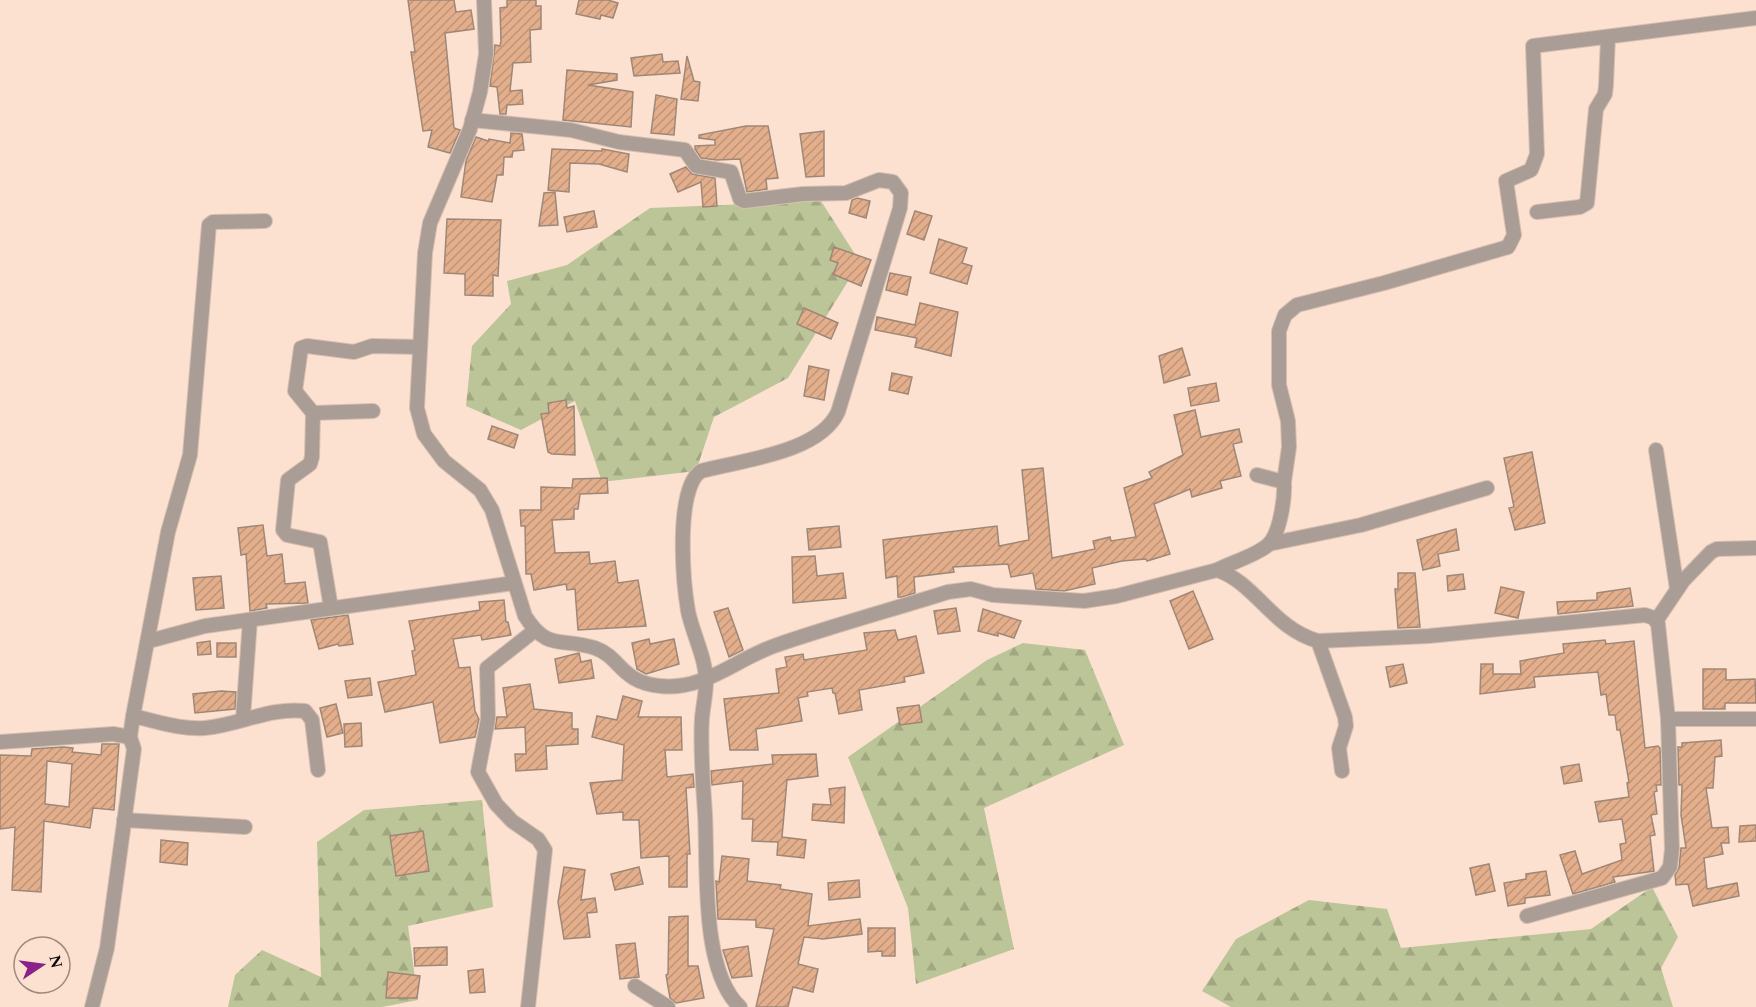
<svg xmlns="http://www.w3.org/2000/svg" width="1756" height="1007" font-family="Spectral,serif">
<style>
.forest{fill:url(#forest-firs)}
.building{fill:url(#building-hatch);stroke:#9f8777;stroke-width:1.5;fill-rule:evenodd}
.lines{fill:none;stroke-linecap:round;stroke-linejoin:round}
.minor-casing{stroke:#d7bfb0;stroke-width:16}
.minor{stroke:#a99d96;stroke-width:14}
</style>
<defs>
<pattern id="forest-firs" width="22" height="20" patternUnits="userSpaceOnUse" patternTransform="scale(1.5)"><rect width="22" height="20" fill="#bcc597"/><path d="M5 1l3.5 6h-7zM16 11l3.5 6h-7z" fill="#a1a881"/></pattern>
<pattern id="building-hatch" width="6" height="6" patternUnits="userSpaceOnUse" patternTransform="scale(1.5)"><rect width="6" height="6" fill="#e3ae8b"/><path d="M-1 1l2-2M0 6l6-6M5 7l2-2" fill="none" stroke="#c29476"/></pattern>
</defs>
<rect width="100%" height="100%" fill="#fce1d0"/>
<g class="forest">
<path d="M821 201 860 262 788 378 714 417 696 471 602 482 575 401 521 430 466 406 472 346 511 304 507 281 567 265 650 208Z"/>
<path d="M1023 643 1085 650 1124 745 984 808 1014 949 916 984 908 908 848 757 987 660Z"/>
<path d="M482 800 493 907 408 926 418 1000 382 1007H228L235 975 262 950 321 977 317 842 364 810Z"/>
<path d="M1652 887 1678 937 1661 968 1673 1007H1231L1202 991 1236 939 1309 900 1387 909 1401 948 1591 929Z"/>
</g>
<g class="building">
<path d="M408 0H454L456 12 471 10 474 29 445 33 454 128 460 130 450 153 428 147 432 130 423 131 411 52H415Z"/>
<path d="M507 0H536V6H541V29L530 30 531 62 513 63 510 91 522 90 523 104 507 105 506 114H500L497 87 490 86 495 45 500 46 501 41 500 8 507 7Z"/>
<path d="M579 0H608L618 3 613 18 601 15 600 19 576 14Z"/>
<path d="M662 54 663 62 678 61 680 73 634 76 631 58Z"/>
<path d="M687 56 694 81 700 82 698 101 681 99Z"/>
<path d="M567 70 617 74V80L588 85 633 92 631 127 563 120Z"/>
<path d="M656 95 677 99 674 135 651 133Z"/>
<path d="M746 126H768L778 178 766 179 767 189 747 192 740 159 717 160 701 158 695 149V146L715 145V140L699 138V135Z"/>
<path d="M824 131V176L806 177 800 134Z"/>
<path d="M511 133 522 134 524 150 513 151 512 157H504L503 175H497L492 202 461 197 466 161 476 137 488 141 489 139 510 143Z"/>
<path d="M552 149 602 151V149L629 154 627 172 599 164 570 163 569 192 548 190Z"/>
<path d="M686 167 692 174 715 178 717 206 703 207 701 182 678 192 670 174Z"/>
<path d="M555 192 558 225 539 226 544 193Z"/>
<path d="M857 198 870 201 866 218 849 213 852 200Z"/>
<path d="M594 211 597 227 567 232 564 217Z"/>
<path d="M915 211 932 216 924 240 907 234Z"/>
<path d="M447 219 501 220 498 276 493 275V296L465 295V274L444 273Z"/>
<path d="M939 239 967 248 962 263 972 266 967 284 930 273Z"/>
<path d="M834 247 871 260 861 286 833 274 838 263 830 260Z"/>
<path d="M890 273 911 277 907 295 886 290Z"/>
<path d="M920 303 958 312 951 356 915 347 917 338 875 330 877 317 915 325Z"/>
<path d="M804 308 838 323 831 339 797 324Z"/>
<path d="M1182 348 1190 375 1164 383 1159 356Z"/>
<path d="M809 366 829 370 824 400 804 396Z"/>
<path d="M892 373 912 377 908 394 889 390Z"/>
<path d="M1216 383 1219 401 1191 406 1188 388Z"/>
<path d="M566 400 567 408 574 406 575 455 552 454 548 452 541 414 549 413 548 403Z"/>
<path d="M1195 410 1201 437 1239 429 1242 442 1233 444 1241 476 1220 481 1222 488 1192 497 1190 489 1154 504 1170 554 1147 561 1146 559 1122 561 1092 568 1095 584 1064 591 1036 589 1033 573 1011 577 1008 564 953 567 954 572 914 577 915 593 902 597H898L897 576 886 578 883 540 997 526 999 546 1029 540 1022 470 1043 468 1052 558 1095 549 1093 541 1110 537 1111 541 1136 537 1124 488 1152 478 1149 472 1183 455 1174 415Z"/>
<path d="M492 426 518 435 514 448 488 439Z"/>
<path d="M1532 452 1545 523 1515 530 1509 508 1514 507 1504 458Z"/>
<path d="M607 478 608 493 580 494 578 509H574V519L552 520 555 553 589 552 590 564 615 561 618 583 638 580 646 626 578 630 575 589 567 590 566 584 534 590 531 574H526L525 526H521L520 510H541V487L572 488 573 479Z"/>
<path d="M263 525 267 556 282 554 285 584 305 582 308 603 266 604 267 608 250 611 246 554 241 555 238 528Z"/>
<path d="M839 526 841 547 809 550 807 529Z"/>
<path d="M1456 529 1459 550 1438 554 1440 566 1423 570 1417 540Z"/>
<path d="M815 556 817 576 843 573 846 598 793 603 792 557Z"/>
<path d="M1398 573H1415L1420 627 1398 628 1395 589H1398Z"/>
<path d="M1463 574 1465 589 1448 591 1447 576Z"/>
<path d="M221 576 224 608 196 610 193 578Z"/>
<path d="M1501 587 1524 592 1518 618 1495 613Z"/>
<path d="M1630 588 1633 606 1558 614 1557 602 1597 600V593Z"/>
<path d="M1193 591 1213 639 1189 649 1170 601Z"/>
<path d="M504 600 506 622H508L511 635 482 640 481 635 453 639 459 668 470 667 475 711 479 719 475 737 440 743 433 702 385 712 378 682 416 675 412 651 415 650 409 621 480 610 479 602Z"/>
<path d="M728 608 743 650 729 657 714 612Z"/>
<path d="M956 608 960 631 938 634 934 611Z"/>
<path d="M983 609 1021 621 1014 638 998 633V636L978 631Z"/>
<path d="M348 615 353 644 339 646 338 644 319 649 311 620Z"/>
<path d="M895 630 898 640 916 636 924 673 904 677 905 682 859 690 862 710 839 714 835 693H833L832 688 807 692 808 696 798 698 802 721 756 729 758 750H730L724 699 779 693 776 669 787 667 785 657 803 654 804 660 867 650 864 633Z"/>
<path d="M649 639 650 644 674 639 679 664 646 674 637 669 632 643Z"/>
<path d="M1605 640 1606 644 1634 641 1645 748 1658 746 1660 748 1661 785H1656L1657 791 1654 792 1657 814 1651 815 1655 835 1650 836 1654 871 1613 877 1615 882 1573 894 1560 855 1575 851 1582 874 1622 860 1620 844 1626 843 1622 819 1599 822 1595 802 1629 797 1627 783 1629 782 1620 730H1617L1615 715H1609L1606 694 1601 695 1598 672 1534 677 1535 687 1480 694 1481 664H1493V674H1521L1520 661 1564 653 1563 644Z"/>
<path d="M210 641 211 654 198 655 197 643Z"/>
<rect x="217" y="643" width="19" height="14"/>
<path d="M579 653 581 662 591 660 594 678 559 683 555 659Z"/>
<path d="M1403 664 1407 683 1390 687 1386 667Z"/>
<path d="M1703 669H1726V680L1755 679 1756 703H1725V709H1703Z"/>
<path d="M370 678 372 695 348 698 345 681Z"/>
<path d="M530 684 534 709 572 713V729H578V744L546 746 547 769 516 771 515 754H526L525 727 495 729 497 717H507L503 688Z"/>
<path d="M221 691 236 692 235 709 195 713 193 694Z"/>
<path d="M623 696 642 701 638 717H681L682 750H665L667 777 693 774 694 787 686 788 690 854H687V887H669V856L641 858 639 820H623V812L597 814 590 783 622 780 624 745 592 737 597 716 617 720Z"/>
<path d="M336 704 343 733 327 737 320 708Z"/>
<path d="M919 705 922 722 900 725 897 708Z"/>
<path d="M361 723 362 746 345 747 344 724Z"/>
<path d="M1721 740 1722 756 1715 757 1713 788H1706L1712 828 1728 827 1729 843H1721L1723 854 1704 858 1707 889 1737 883 1739 896 1693 906 1688 884 1676 885 1675 875 1679 868 1681 848H1686L1681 815 1682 785H1679L1678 747H1682V743Z"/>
<path d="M102 744H119L114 810 93 808 90 828 44 821 41 892 12 890 15 827 0 829V755L31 756 32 749 63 747 73 748 72 752 101 755ZM47 761 72 764 69 807 45 804Z"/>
<path d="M816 754 818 776 787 780 782 837 806 840 804 858 777 855 778 842 752 841 753 819H742L743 781 712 785 711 771 773 764 772 755Z"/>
<path d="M1579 764 1582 781 1564 784 1561 767Z"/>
<path d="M845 787 844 823 812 820 813 804 831 805 829 789Z"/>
<path d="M1756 825V841L1739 842 1740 826Z"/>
<path d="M423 831 429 871 396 876 390 836Z"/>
<path d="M161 840 188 843 187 865 160 862Z"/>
<path d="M722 856 749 859 747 881 781 885 780 889 812 894 808 926 860 919 862 934 823 939 804 937 798 964 818 969 813 992 793 987 788 1007H756L774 929 756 927V920L718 919 716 881 719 882Z"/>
<path d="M1489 864 1495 891 1476 895 1470 868Z"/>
<path d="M564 867 585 870 581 900 595 898 597 912 587 913 590 937 564 939 558 902Z"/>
<path d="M639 867 643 884 615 890 611 874Z"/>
<path d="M1546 871 1550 895 1525 898V903L1508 906 1504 883 1526 879V874Z"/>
<path d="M859 880 860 897 829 900 828 883Z"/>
<path d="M688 916V966H698L704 998 676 1003 670 998 666 975 668 974 669 917Z"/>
<path d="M868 928H895V956H882V951L868 952Z"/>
<path d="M635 943 639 977 620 979 616 945Z"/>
<path d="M748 946 752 976 732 978 723 950Z"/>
<path d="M447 947V965L415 966 414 948Z"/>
<path d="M483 969 485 992 470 993 468 971Z"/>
<path d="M388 972 420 976 417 998H386Z"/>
</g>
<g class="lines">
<g class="minor-casing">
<g id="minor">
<path d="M484 0 486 54 480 92 470 129 430 223 425 253 417 408 424 434 444 461 480 490 492 510 525 616C548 652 561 637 595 648 621 657 620 682 660 686 703 691 735 660 774 646 831 626 891 610 948 592L971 589 993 595 1084 601 1117 596 1217 570C1256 583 1272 628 1318 641L1429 636 1645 615 1654 618 1658 624 1668 719H1756"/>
<path d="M472 120 571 130 619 142 685 150 696 166 731 172 740 199 744 201 803 194 846 193 879 180 893 182 901 193 900 208 838 412C819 453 742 460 701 471 675 488 683 582 688 611 693 635 706 658 706 682 706 694 703 706 702 718 700 750 703 782 705 814 708 866 700 970 740 1007"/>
<path d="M1537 212 1580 207 1587 203 1596 109 1605 94 1606 85 1608 37"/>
<path d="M313 413 373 411"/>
<path d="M1656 450 1677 589"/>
<path d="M1284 482 1289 447 1288 421 1279 385V331L1285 315 1297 305 1384 283 1508 247 1514 235 1506 181 1531 170 1537 154 1533 46 1756 18"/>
<path d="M1269 544 1361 525 1487 488"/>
<path d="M1217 570C1232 562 1255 556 1268 545 1280 534 1285 498 1284 482L1257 475"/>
<path d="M331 608 320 542 287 535 283 530 288 480 310 464 312 457 313 413 295 391 301 348 307 346 354 352 372 346 420 347"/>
<path d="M1656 621 1683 581 1711 552 1717 549 1756 548"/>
<path d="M149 641 205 626 514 583"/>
<path d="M1318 641 1345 717 1346 726 1339 748 1342 771"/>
<path d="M133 716C156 721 181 730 205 728 240 725 269 707 305 711L312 720 318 770"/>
<path d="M243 718 250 620"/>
<path d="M0 742 113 734 130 737"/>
<path d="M124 820 245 827"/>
<path d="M1527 916 1662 878 1670 867 1672 849 1668 719"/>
<path d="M635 986 668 1007"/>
<path d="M92 1007 107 948 134 749 130 737 133 716 168 532 190 455 209 225 213 222 265 221"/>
<path d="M528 1007 545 850 538 839 512 821 496 804 478 772 488 719 487 668 534 631"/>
</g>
</g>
<use href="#minor" class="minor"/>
</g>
<g transform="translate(42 965) rotate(77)"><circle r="28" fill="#fce1d0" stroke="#9e8b7f" stroke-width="1.5"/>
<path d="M0-4.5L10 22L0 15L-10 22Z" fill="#8a2288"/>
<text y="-9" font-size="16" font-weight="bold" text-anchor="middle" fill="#120a05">N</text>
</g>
</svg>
